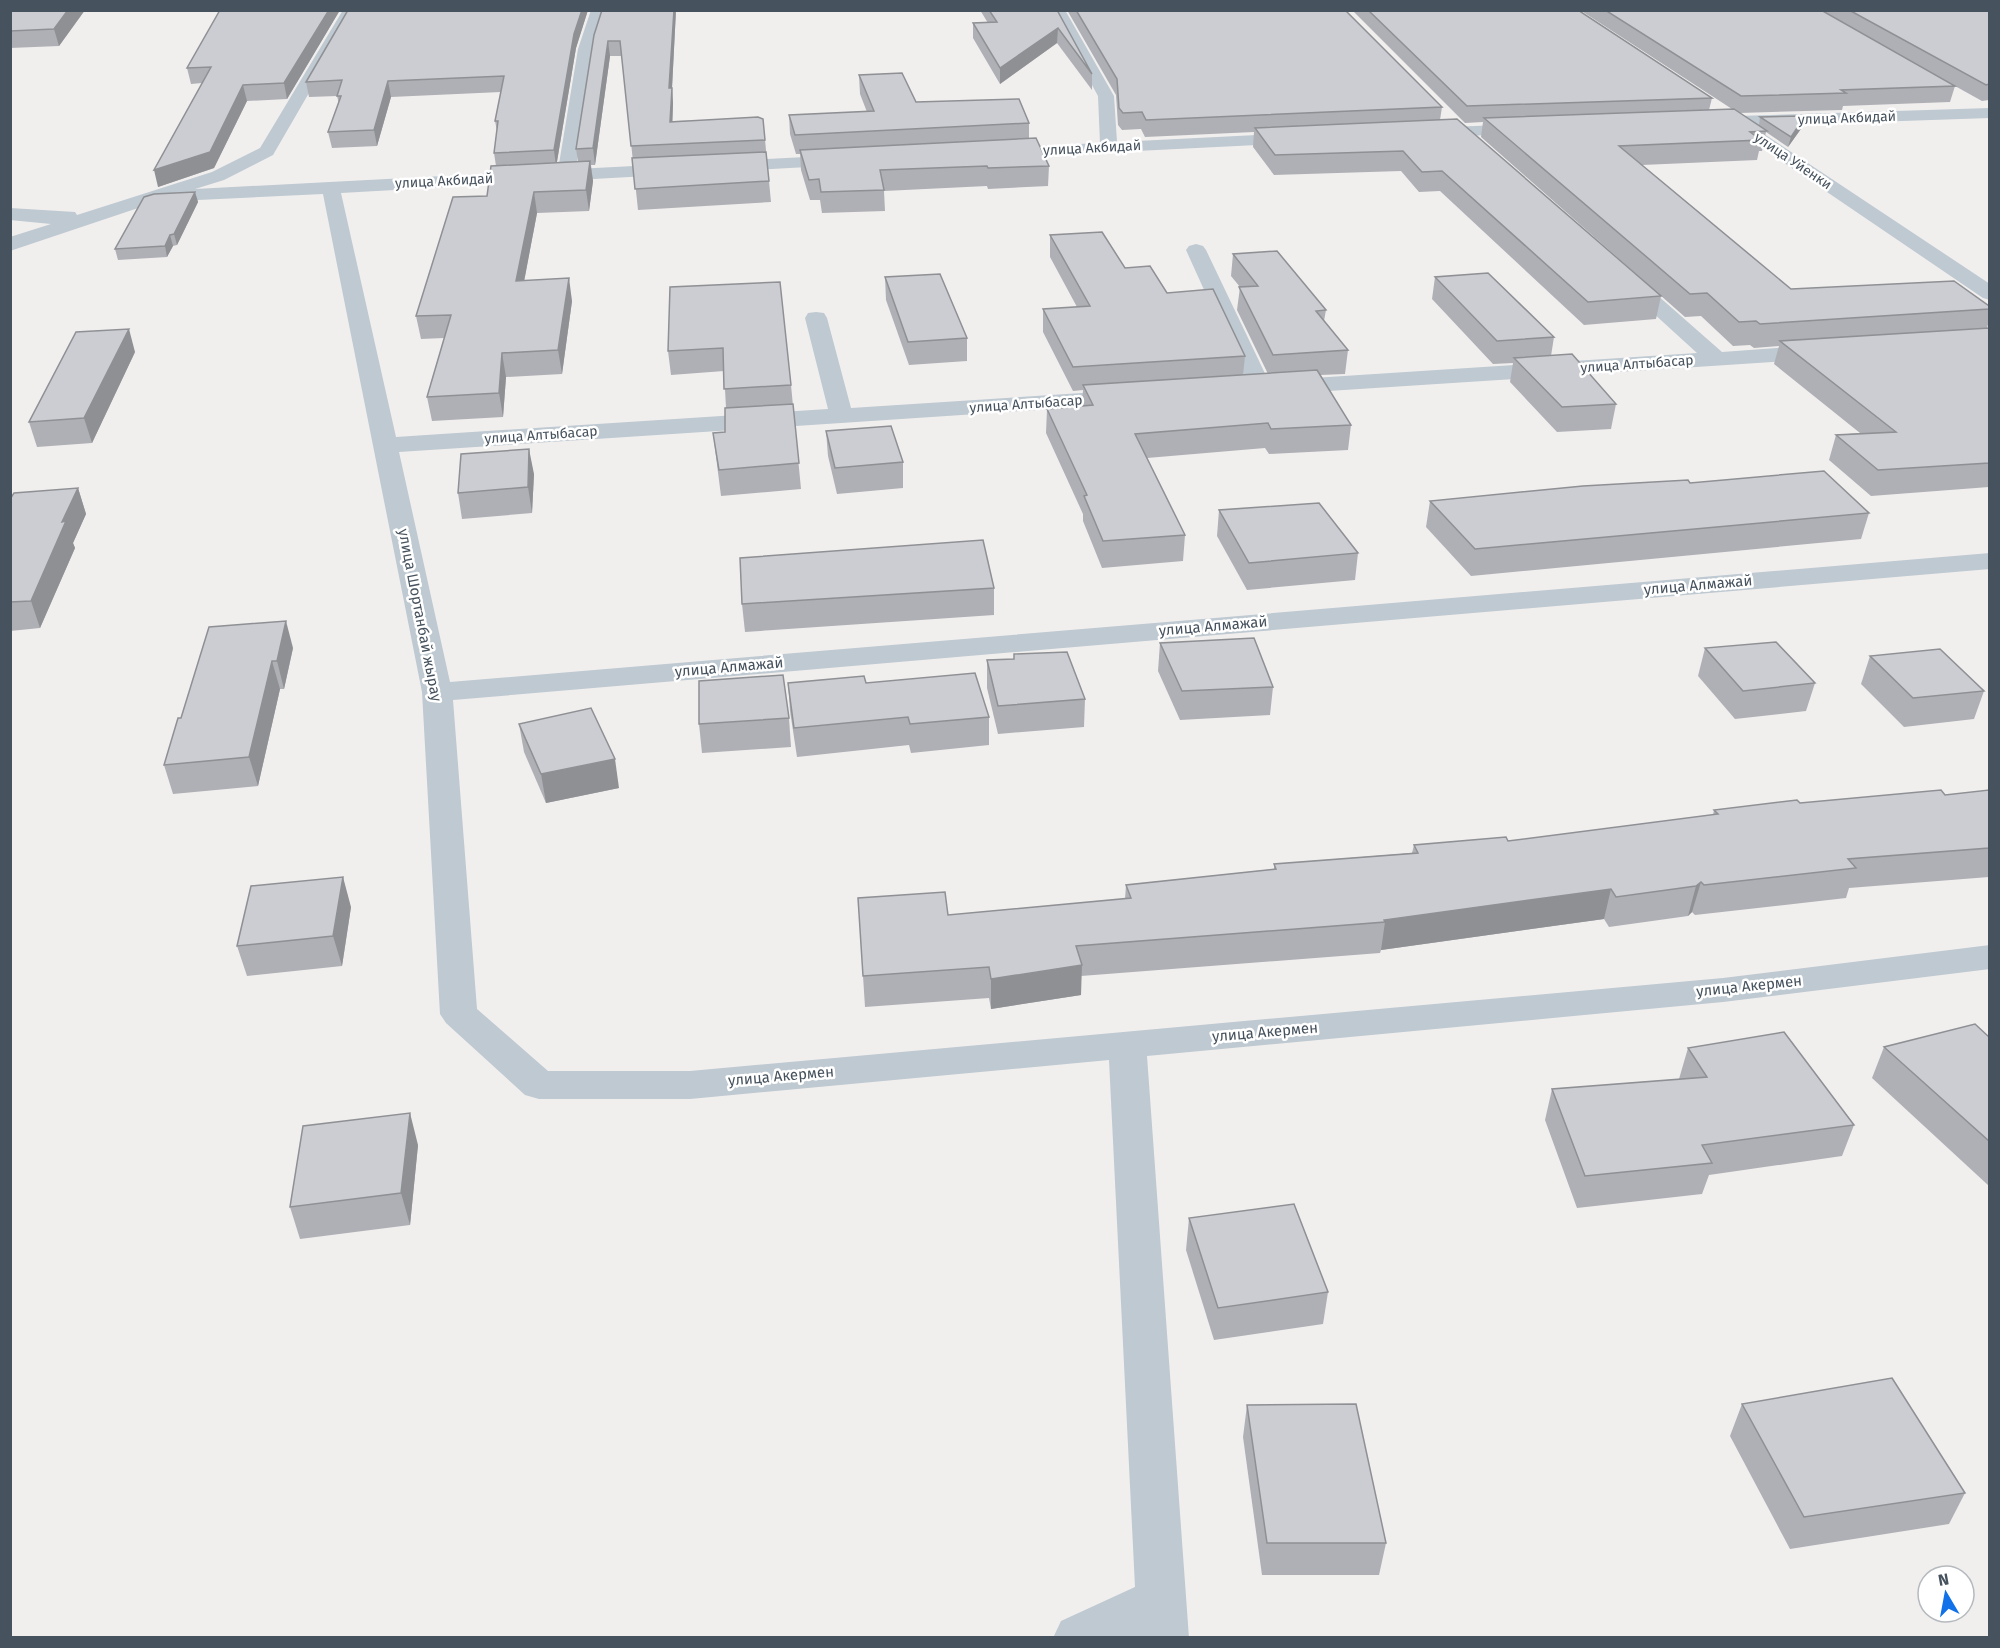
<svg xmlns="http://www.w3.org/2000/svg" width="2000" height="1648" font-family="'Fira Sans',sans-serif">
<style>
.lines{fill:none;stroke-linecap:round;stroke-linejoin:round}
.minor{fill:#bec9d1;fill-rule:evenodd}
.wall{fill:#afb0b5}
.shaded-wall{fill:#8e9094}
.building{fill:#cbcdd3;stroke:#8e9094;stroke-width:1.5}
.labels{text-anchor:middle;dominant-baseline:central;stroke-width:5;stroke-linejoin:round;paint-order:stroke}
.far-street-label{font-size:14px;fill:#46525d;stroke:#fff}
.street-label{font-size:15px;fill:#46525d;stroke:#fff}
</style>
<rect width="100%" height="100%" fill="#f1eeee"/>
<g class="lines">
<g class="minor">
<path d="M343 10H357L273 155 224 180 195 189 558 170 578 49 591 10H605L594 49 576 169 845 155 851 156 854 160 851 164 845 165 341 193 396 437 828 409 805 318 808 313 816 312 824 313 827 318 851 408 1129 390 1137 392 1141 397 1137 402 1129 404 399 452 450 682 1990 553V569L453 700 477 1009 548 1071H690L1723 978 1990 945V969L1723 1002 1147 1056 1189 1638H1053L1061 1621 1135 1587 1109 1060 690 1099H539L525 1095 446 1023 440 1014 422 692 323 194 156 202 10 251V237L51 224 10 220V208L75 212 77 215 212 172 260 148Z"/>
<path d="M1051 10H1065L1114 96 1117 142 1298 133 1304 134 1307 138 1304 142 1298 143 996 158 990 157 987 153 990 149 996 148 1100 143 1098 96Z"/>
<path d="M1990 108V118L1752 126 1990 284V300L1983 298 1730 126H1700L1698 122 1700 118 1722 116 1729 113 1737 116Z"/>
<path d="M1526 124 1532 125 1535 129 1532 133 1424 138 1418 137 1415 133 1418 129 1424 128Z"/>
<path d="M1196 244 1203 246 1206 250 1271 386 1274 382 1282 380 1697 353 1618 281 1615 277 1618 273H1632L1722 352 1820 345 1828 347 1831 352 1828 357 1820 359 1282 394 1272 389 1269 394 1261 396 1253 394 1249 389 1186 250 1189 246Z"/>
</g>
</g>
<g class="wall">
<path d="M10 10H85L59 46 10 48Z"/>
<path d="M340 10 287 99 247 101 214 168 158 187 202 83 191 84 187 68Z"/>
<path d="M348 10H588L576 48 557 162 578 161 576 149 594 35 676 10 672 88 673 103 672 121 763 119 771 202 638 210 622 56H610L595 165H591L593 181 589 211 537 213 524 281 572 301 562 374 506 377 503 417 432 421 427 397 444 338 421 339 416 316 487 196 496 166 494 153 497 131 495 121 501 92 391 97 377 146 332 148 328 132 339 104 337 96 309 97 306 82Z"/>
<path d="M980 10H1057L1092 74V90L1057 43 1000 84 973 38V23H988Z"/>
<path d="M1067 10H1345L1442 107 1440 120 1661 296 1656 319 1584 325 1440 191 1419 192 1401 171 1274 175 1253 147 1254 132 1145 137 1141 129 1122 130 1118 125 1116 95Z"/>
<path d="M1352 10H1578L1712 98 1709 110 1732 109 1580 10H1989V100L1982 101 1955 86 1950 102 1843 106 1842 110 1739 113 1759 125 1760 117 1803 126 1788 147 1766 132 1762 151H1759L1757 160 1642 165 1791 289 1989 306V321L1987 328H1989V487L1871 496 1829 460 1836 435 1860 433 1774 364 1779 346 1754 348 1750 345 1733 346 1701 316 1685 317 1481 137 1483 122 1465 123Z"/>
<path d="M859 75 916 102 1029 123V138L1049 166 1048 186 988 189 987 186 884 191 885 211 822 213 820 200H810L801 170 800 154H796L790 134 789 115 867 112 860 94Z"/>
<path d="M195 192 198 202 177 245 173 246 167 257 118 260 115 249Z"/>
<path d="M1050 235 1125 268 1167 293 1245 356 1243 375 1268 374 1237 310 1240 287 1231 276 1233 254 1326 310 1324 321 1348 350 1345 374 1320 375 1351 425 1348 450 1269 454 1265 448 1147 458 1185 535 1183 561 1102 568 1083 521V514L1046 433 1047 409 1082 406 1083 390 1073 391 1043 332V309L1077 307 1050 257Z"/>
<path d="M885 277 967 338V361L909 365 886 300Z"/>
<path d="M1435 277 1554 337 1551 356 1616 404 1611 429 1557 432 1510 382 1513 363 1493 364 1432 299Z"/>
<path d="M670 287 791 385 801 489 721 496 713 433 725 432 726 408 724 371 671 375 668 351Z"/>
<path d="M135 352 92 443 37 447 29 422Z"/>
<path d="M826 431 903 462V488L837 494 828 456Z"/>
<path d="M534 474 532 513 462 519 458 493Z"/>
<path d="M1690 483 1869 513 1861 539 1471 576 1426 527 1430 501Z"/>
<path d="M78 488 86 514 73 543 75 548 40 628 10 631V499Z"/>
<path d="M1219 510 1358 553 1355 580 1247 590 1217 536Z"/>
<path d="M994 588V615L745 632 742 604Z"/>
<path d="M1160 643 1273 687 1270 715 1180 720 1158 671Z"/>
<path d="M293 648 284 689H280L258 786 173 794 164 765 181 718Z"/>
<path d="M1705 648 1815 683 1806 711 1735 719 1698 676Z"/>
<path d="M1870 656 1984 691 1974 719 1904 727 1861 684Z"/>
<path d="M987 660 1085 699 1084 727 998 734 987 688Z"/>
<path d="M788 683H866L989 717V745L911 753 909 745 797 757 790 711Z"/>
<path d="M789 718 791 747 702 753 699 724Z"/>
<path d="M519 724 619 788 546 803 524 752Z"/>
<path d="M1989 790V877L1849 888 1846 898 1695 915 1692 912 1688 916 1609 927 1604 919 1381 950 1380 953 1081 976V995L991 1009 989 998 865 1007 858 898 948 915 1125 899 1126 885 1274 869V864L1412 853 1414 845 1508 841 1713 815 1714 810 1800 803 1945 795Z"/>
<path d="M351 907 342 966 247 976 237 946Z"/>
<path d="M1989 1037V1186L1872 1078 1884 1047Z"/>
<path d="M1688 1048 1854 1125 1842 1156 1709 1175 1702 1194 1577 1208 1545 1120 1552 1089 1679 1079Z"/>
<path d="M418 1145 410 1225 300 1239 290 1207Z"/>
<path d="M1189 1218 1328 1292 1323 1324 1214 1340 1186 1250Z"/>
<path d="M1742 1404 1965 1493 1949 1524 1790 1549 1730 1436Z"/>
<path d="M1247 1405 1386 1543 1379 1575H1262L1243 1437Z"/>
</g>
<g class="shaded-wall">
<path d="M68 10H85L59 46 54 29Z"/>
<path d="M329 10H340L287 99 284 83Z"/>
<path d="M582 10H588L576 48 556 167 554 150 574 34Z"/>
<path d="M674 10H676L672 88 673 103 672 138 670 122 669 88Z"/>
<path d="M1058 28 1057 43 1000 84V68Z"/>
<path d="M608 41 610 56 595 165 593 148Z"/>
<path d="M388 81 391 97 377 146 374 130Z"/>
<path d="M243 85 247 101 214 168 158 187 154 170Z"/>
<path d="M1805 116 1803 126 1788 147 1791 137Z"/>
<path d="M590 161 593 181 589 211 586 190Z"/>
<path d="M195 192 198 202 177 245 174 234Z"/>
<path d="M534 192 537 213 520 303 516 281Z"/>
<path d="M170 235 173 246 167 257 165 246Z"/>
<path d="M569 278 572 301 562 374 558 350Z"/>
<path d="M129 329 135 352 92 443 84 418Z"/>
<path d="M502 353 506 377 503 417 499 393Z"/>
<path d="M529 449 534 474 532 513 528 487Z"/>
<path d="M78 488 86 514 73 543 75 548 40 628 31 601 62 522Z"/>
<path d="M286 621 293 648 284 689 277 661Z"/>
<path d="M272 661 280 689 258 786 249 757Z"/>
<path d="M615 759 619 788 546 803 541 774Z"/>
<path d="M343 877 351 907 342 966 333 936Z"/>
<path d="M1701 882 1692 912 1688 916 1696 886Z"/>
<path d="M1611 889 1604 919 1381 950 1385 922 1384 920Z"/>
<path d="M1082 965 1081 995 991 1009V979Z"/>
<path d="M410 1113 418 1145 410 1225 401 1193Z"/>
</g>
<g class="building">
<path d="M10 10H68L54 29 10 31Z"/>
<path d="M220 10H329L284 83 243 85 210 152 154 170 211 67 187 68Z"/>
<path d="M348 10H582L574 34 554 150 494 153 498 121H495L504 76 388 81 374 130 328 132 341 96H337L342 80 306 82Z"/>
<path d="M602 10H674L669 88H672L670 122 758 117 763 119 765 140 631 146 620 41H608L593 148 576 149 594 35Z"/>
<path d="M989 10H1057L1092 74 1058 28 1000 68 973 23 997 22Z"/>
<path d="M1076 10H1345L1442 107 1146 120 1142 112 1123 113 1119 108 1117 79Z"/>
<path d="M1368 10H1578L1712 98 1467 106Z"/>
<path d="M1605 10H1821L1955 86 1841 90 1846 93 1741 96Z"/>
<path d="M1849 10H1989V84L1986 85Z"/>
<path d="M902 73 916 102 1019 99 1029 123 795 135 789 115 874 111 859 75Z"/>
<path d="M1734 109 1767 131 1750 132 1761 140 1619 146 1791 289 1954 281 1989 306V309L1760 324 1756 321 1739 322 1707 293 1690 294 1484 118Z"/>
<path d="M1805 116 1791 137 1760 117Z"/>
<path d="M1457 119 1661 296 1588 302 1442 171 1422 172 1403 151 1275 155 1255 128Z"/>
<path d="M1036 138 1049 166 988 168 987 166 880 170 884 190 821 192 819 179 809 180 800 150Z"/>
<path d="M766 152 769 181 635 189 632 158Z"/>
<path d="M590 161 586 190 534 192 516 281 569 278 558 350 502 353 499 393 427 397 451 315 416 316 453 197 487 196 491 166Z"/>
<path d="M195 192 174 234 170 235 165 246 115 249 144 197 154 194Z"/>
<path d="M1102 232 1125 268 1150 266 1167 293 1213 289 1245 356 1073 367 1043 309 1090 306 1050 235Z"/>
<path d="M1277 251 1326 310 1316 311 1348 350 1273 355 1239 287 1258 286 1233 254Z"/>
<path d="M1488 273 1554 337 1497 341 1435 277Z"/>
<path d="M940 274 967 338 908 342 885 277Z"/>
<path d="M780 282 791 385 724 389 723 348 668 351 670 287Z"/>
<path d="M1989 328V463L1878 470 1836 435 1896 432 1780 341Z"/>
<path d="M129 329 84 418 29 422 76 332Z"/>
<path d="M1572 354 1616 404 1562 407 1514 358Z"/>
<path d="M1317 370 1351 425 1271 429 1268 423 1135 434 1185 535 1103 541 1084 496 1087 495 1047 409 1093 405 1083 385Z"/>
<path d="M793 404 799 463 719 470 713 433 725 432V408Z"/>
<path d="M891 426 903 462 835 468 826 431Z"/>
<path d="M529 449 528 487 458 493 461 454Z"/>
<path d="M1824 471 1869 513 1475 549 1430 501 1583 486 1688 480 1690 483Z"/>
<path d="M78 488 62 522 66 521 31 601 10 602V499L14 493Z"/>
<path d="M1319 503 1358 553 1249 563 1219 510Z"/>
<path d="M983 540 994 588 742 604 740 558Z"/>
<path d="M286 621 277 661H272L249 757 164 765 178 718H181L209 627Z"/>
<path d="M1254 638 1273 687 1182 691 1160 643Z"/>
<path d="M1776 642 1815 683 1743 691 1705 648Z"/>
<path d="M1940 649 1984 691 1913 698 1870 656Z"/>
<path d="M1067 652 1085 699 998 706 987 660 1014 659V654Z"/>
<path d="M975 673 989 717 910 724 908 717 794 728 788 683 864 676 866 683Z"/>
<path d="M783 675 789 718 699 724V681Z"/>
<path d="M591 708 615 759 541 774 519 724Z"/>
<path d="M1941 790 1945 795 1989 790V848L1848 859 1856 868 1704 885 1701 882 1696 886 1616 897 1611 889 1384 920 1385 922 1076 946 1082 965 991 979 989 967 863 976 858 898 945 892 948 915 1131 898 1126 885 1276 869 1274 864 1418 853 1414 845 1506 837 1508 841 1718 814 1714 810 1797 800 1800 803Z"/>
<path d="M343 877 333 936 237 946 251 886Z"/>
<path d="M1975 1024 1989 1037V1141L1884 1047Z"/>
<path d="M1784 1032 1854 1125 1702 1145 1712 1163 1585 1176 1552 1089 1707 1077 1688 1048Z"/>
<path d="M410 1113 401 1193 290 1207 303 1126Z"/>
<path d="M1294 1204 1328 1292 1218 1308 1189 1218Z"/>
<path d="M1892 1378 1965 1493 1804 1517 1742 1404Z"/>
<path d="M1356 1404 1386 1543H1267L1247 1405Z"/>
</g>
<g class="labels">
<g class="far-street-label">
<text transform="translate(1847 118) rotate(-2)">улица Акбидай</text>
<text transform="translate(1092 148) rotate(-3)">улица Акбидай</text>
<text transform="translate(1793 161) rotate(34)">улица Уйенки</text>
<text transform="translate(444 181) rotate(-3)">улица Акбидай</text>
<text transform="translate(1637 364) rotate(-4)">улица Алтыбасар</text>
<text transform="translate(1026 404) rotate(-4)">улица Алтыбасар</text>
<text transform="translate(541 435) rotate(-4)">улица Алтыбасар</text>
</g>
<g class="street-label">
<text transform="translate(1698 585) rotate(-5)">улица Алмажай</text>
<text transform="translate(420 615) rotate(79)">улица Шортанбай жырау</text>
<text transform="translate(1213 626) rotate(-5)">улица Алмажай</text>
<text transform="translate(729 667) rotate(-5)">улица Алмажай</text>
<text transform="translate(1749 986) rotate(-6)">улица Акермен</text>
<text transform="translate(1265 1032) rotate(-5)">улица Акермен</text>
<text transform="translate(781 1076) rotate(-5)">улица Акермен</text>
</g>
</g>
<rect width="2000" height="1648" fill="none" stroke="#46525d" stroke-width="24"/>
<g transform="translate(1946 1594) rotate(350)"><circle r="28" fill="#ffffff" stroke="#b5babe" stroke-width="1.5"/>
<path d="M0-4.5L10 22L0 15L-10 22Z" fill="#1171e8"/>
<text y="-9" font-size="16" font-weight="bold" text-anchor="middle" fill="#46525d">N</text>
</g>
</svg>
